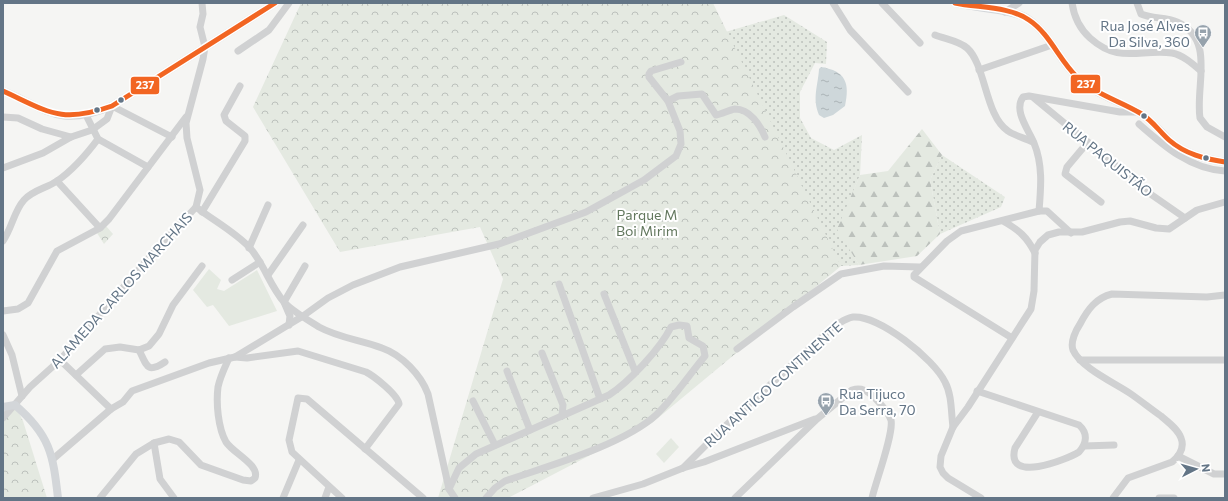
<svg xmlns="http://www.w3.org/2000/svg" width="1228" height="501" font-family="Commissioner,sans-serif">
<style>
.grass{fill:url(#grass-dots)}
.forest{fill:url(#forest-firs)}
.park{fill:url(#park-crowns)}
.garden{fill:#e4e9e1}
.water{fill:url(#water-ripples)}
.lines{fill:none;stroke-linecap:round;stroke-linejoin:round}
.minor{stroke:#d0d1d2;stroke-width:7}
.major{stroke:#d3d6d9;stroke-width:8}
.bus-1-casing{stroke:#fff;stroke-width:8}
.bus-1{stroke:#f26522;stroke-width:5}
.bus-dot{fill:#637586;stroke:#fff;stroke-width:1.5}
.labels{text-anchor:middle;dominant-baseline:central;stroke-width:4;stroke-linejoin:round;paint-order:stroke}
.poi-label{font-size:14px;fill:#637586;stroke:#fff;text-anchor:end}
.street-label{font-size:14px;fill:#637586;stroke:#fff}
.park-label{font-size:14px;fill:#63785e;stroke:#fff}
.line-badge{stroke:#fff;stroke-width:1.5}
.badge-label{font-size:11px;text-anchor:middle;font-weight:bold;fill:#fff}
</style>
<defs>
<pattern id="grass-dots" width="8" height="8" patternUnits="userSpaceOnUse"><rect width="8" height="8" fill="#e4e9e1"/><path d="M2 2h.1M6 6h.1" fill="none" stroke="#bcc1bc" stroke-width="1.8" stroke-linecap="round"/></pattern>
<pattern id="forest-firs" width="22" height="20" patternUnits="userSpaceOnUse"><rect width="22" height="20" fill="#e4e9e1"/><path d="M5 1l3.5 6h-7zM16 11l3.5 6h-7z" fill="#bcc1bc"/></pattern>
<pattern id="park-crowns" width="20" height="18" patternUnits="userSpaceOnUse"><rect width="20" height="18" fill="#e4e9e1"/><path d="M2 6a3 3 0 1 1 6 0M12 15a3 3 0 1 1 6 0" fill="none" stroke="#bcc1bc"/></pattern>
<pattern id="water-ripples" width="26" height="14" patternUnits="userSpaceOnUse"><rect width="26" height="14" fill="#ced7da"/><path d="M2 4q2-2 4 0t4 0M15 11q2-2 4 0t4 0" fill="none" stroke="#abb3b6"/></pattern>
</defs>
<rect width="100%" height="100%" fill="#f5f5f3"/>
<g class="grass">
<path d="M784 15 827 42 826 64 815 63 800 92V118L811 138 834 150 862 135 860 175 838 229 859 265 841 266 802 240 684 44Z"/>
<path d="M942 155 1005 197 1001 207 940 234 930 180Z"/>
</g>
<path class="forest" d="M922 129 942 155 930 180 940 234 917 256 859 265 837 229 860 175 888 171Z"/>
<g class="park">
<path d="M301 3H713L841 266 652 423 508 498H438L503 279 480 227 340 252 253 107Z"/>
<path d="M106 226 113 234 104 244 97 233Z"/>
<path d="M15 405 23 421 47 498H3V416Z"/>
</g>
<g class="garden">
<path d="M209 269 221 280 217 289 224 291 257 270 277 311 229 326 213 305 207 307 193 290Z"/>
<path d="M671 438 679 447 664 463 656 454Z"/>
</g>
<path class="water" d="M821 67C846 71 850 83 845 106L833 115 824 118 819 115C812 98 818 86 819 69Z"/>
<g class="lines">
<g class="minor">
<path d="M833 3 850 30 908 92"/>
<path d="M882 3 920 43"/>
<path d="M1072 3C1074 17 1079 28 1090 38 1119 64 1139 49 1172 53 1183 55 1193 64 1201 71"/>
<path d="M1137 3 1141 14C1153 19 1166 17 1177 22 1216 39 1195 86 1200 118L1207 127 1225 137"/>
<path d="M1005 12 1019 3"/>
<path d="M935 35C945 39 959 41 967 48 986 65 985 116 1008 131 1015 136 1025 138 1033 142"/>
<path d="M238 51 269 30 289 3"/>
<path d="M979 70 1052 45"/>
<path d="M1034 98 1149 193 1185 218"/>
<path d="M668 101 678 96 702 94 716 115C722 114 729 110 735 109 750 109 760 125 765 137"/>
<path d="M86 115 98 139 148 167"/>
<path d="M3 117 18 118 42 129 71 137"/>
<path d="M1139 124C1164 146 1190 169 1225 171"/>
<path d="M1088 142 1067 167 1065 174 1101 202"/>
<path d="M3 168 43 153 71 137 92 130 107 119 112 106 172 137"/>
<path d="M57 181 100 228"/>
<path d="M196 207C214 221 235 232 250 248 264 264 270 286 284 302 292 311 308 320 319 327 339 338 361 340 382 348 402 355 421 375 428 394L449 489 455 498"/>
<path d="M202 212 245 141V136L226 121 224 115 240 86"/>
<path d="M1003 221C1019 230 1027 237 1035 253"/>
<path d="M1071 233 1047 211H1039C1041 187 1043 165 1034 143 1029 130 1013 111 1023 97L1029 96 1120 112H1139"/>
<path d="M3 241C12 228 14 211 24 200 33 190 47 188 57 181 73 170 86 155 98 139"/>
<path d="M249 248 268 205"/>
<path d="M268 275 303 225"/>
<path d="M232 280 260 262"/>
<path d="M559 284 600 399"/>
<path d="M604 294 635 371"/>
<path d="M3 311 18 309 28 303 57 251 100 228 109 219 186 117"/>
<path d="M289 325 290 316 284 302 305 266"/>
<path d="M3 335 12 355 22 396"/>
<path d="M1012 338 914 277V275L947 241 961 231 1039 211"/>
<path d="M737 349 793 307 841 274 884 266 920 267"/>
<path d="M139 350C147 366 147 374 165 362"/>
<path d="M542 353 563 405 562 416"/>
<path d="M235 357 247 358 298 351 366 372C374 376 398 395 399 404L365 449"/>
<path d="M60 360 111 409"/>
<path d="M1080 360H1225"/>
<path d="M507 371 530 430"/>
<path d="M76 375 105 349 120 347 139 350 149 346 159 334 173 305 202 266"/>
<path d="M977 391 1079 425C1088 433 1087 443 1079 452 1066 460 1005 484 1015 448L1038 412"/>
<path d="M473 401 495 445"/>
<path d="M3 418 30 387 60 360 148 259 196 207 200 190 187 138 186 123 203 59 205 47 200 27 203 14 202 3"/>
<path d="M154 443 160 479 174 498"/>
<path d="M1084 446 1114 445"/>
<path d="M1178 456 1214 474H1225"/>
<path d="M53 459 111 409 123 402 132 391 209 363 235 357 303 316 328 298 353 285 400 267 499 244 586 212 644 180 676 156 681 144 680 131 668 101 649 77V74L651 71 681 62"/>
<path d="M683 468 722 429 834 326C840 323 846 318 853 317 879 315 934 359 945 382 952 395 951 412 953 427"/>
<path d="M449 489 459 468 476 454 609 395C629 382 660 349 671 327L679 325 687 326 689 338 703 346 705 356C689 375 674 398 656 415 623 445 548 466 505 481L495 488 486 498"/>
<path d="M100 498 136 454 154 443 169 439 179 442 201 465 243 480 251 481 255 478C260 465 233 453 226 442 218 428 216 403 218 387 220 377 225 367 229 358"/>
<path d="M283 498 299 460"/>
<path d="M325 498 329 487"/>
<path d="M342 498 292 452 289 440 298 398 307 399 423 498"/>
<path d="M593 498 643 484 683 468 704 462 815 419"/>
<path d="M735 498 817 419 852 390C862 387 867 391 874 397 880 403 888 412 891 420 894 433 876 481 872 498"/>
<path d="M981 498 948 478 943 473 940 467 941 456 953 427 968 407 1031 309 1034 291 1035 250 1040 242 1048 235 1059 232H1082L1120 222 1130 221 1156 228 1169 229 1197 210 1225 202"/>
<path d="M1113 498 1128 478 1172 462C1179 456 1185 448 1181 438 1178 429 1168 422 1161 416 1151 409 1141 401 1131 394 1115 383 1081 368 1073 350 1070 342 1076 330 1080 324 1088 309 1096 298 1112 294L1207 297 1225 295"/>
<path d="M1159 498H1174"/>
</g>
<g class="major">
<path d="M955 3C973 8 1014 9 1028 19 1050 34 1059 60 1077 77 1095 94 1117 100 1138 112 1150 118 1159 130 1169 140 1185 154 1205 159 1225 162"/>
<path d="M3 91C50 111 60 127 112 106L275 3"/>
<path d="M3 407 15 405C50 435 53 454 58 498"/>
</g>
<g class="bus-1-casing">
<g id="bus-1">
<path d="M955 3C978 8 1009 6 1029 20 1050 34 1059 60 1077 77 1095 94 1120 101 1140 113 1152 120 1159 131 1169 140 1185 154 1205 159 1225 162"/>
<path d="M3 91C49 112 61 124 112 106L275 3"/>
</g>
</g>
<use href="#bus-1" class="bus-1"/>
</g>
<defs>
<g id="bus-pin" transform="scale(0.9)"><path d="M0 17L-7.5 6A9.5 9.5 0 1 1 7.5 6Z" fill="#96a2ac" stroke="#fff"/><path d="M-5-6H5V4H4V6H2V4H-2V6H-4V4H-5ZM-3.5-4V0h7V-4ZM-3.5 1.2v1.5H-2V1.2ZM2 1.2v1.5H3.5V1.2Z" fill="#fff"/></g>
</defs>
<g fill-rule="evenodd">
<use href="#bus-pin" x="1203" y="33"/>
<use href="#bus-pin" x="826" y="401"/>
</g>
<g class="bus-dot">
<circle cx="121" cy="100" r="3.5"/>
<circle cx="97" cy="110" r="3.5"/>
<circle cx="1144" cy="116" r="3.5"/>
<circle cx="1206" cy="158" r="3.5"/>
</g>
<g class="labels">
<g class="poi-label">
<text x="1190" y="25">Rua José Alves<tspan x="1190" dy="16">Da Silva, 360</tspan></text>
<text x="839" y="393" text-anchor="start">Rua Tijuco<tspan x="839" dy="16">Da Serra, 70</tspan></text>
</g>
<g class="street-label">
<text transform="translate(1108 159) rotate(39)">RUA PAQUISTÃO</text>
<text transform="translate(121 290) rotate(-48)">ALAMEDA CARLOS MARCHAIS</text>
<text transform="translate(773 384) rotate(-42)">RUA ANTIGO CONTINENTE</text>
</g>
<g class="park-label">
<text x="647" y="214">Parque M<tspan x="647" dy="16">Boi Mirim</tspan></text>
</g>
</g>
<g class="line-badge">
<rect x="1070" y="74" width="31" height="20" rx="4" fill="#f26522"/>
<rect x="130" y="76" width="30" height="19" rx="4" fill="#f26522"/>
</g>
<g class="badge-label">
<text x="1086" y="88">237</text>
<text x="145" y="89">237</text>
</g>
<rect width="1228" height="501" fill="none" stroke="#637586" stroke-width="8"/>
<g transform="translate(1196 469) rotate(84)" stroke="#ffffff" stroke-width="3" paint-order="stroke">
<path d="M0-3L7 15L0 10L-7 15Z" fill="#637586"/>
<text y="-6" font-size="11" font-weight="bold" text-anchor="middle" fill="#637586">N</text>
</g>
</svg>
